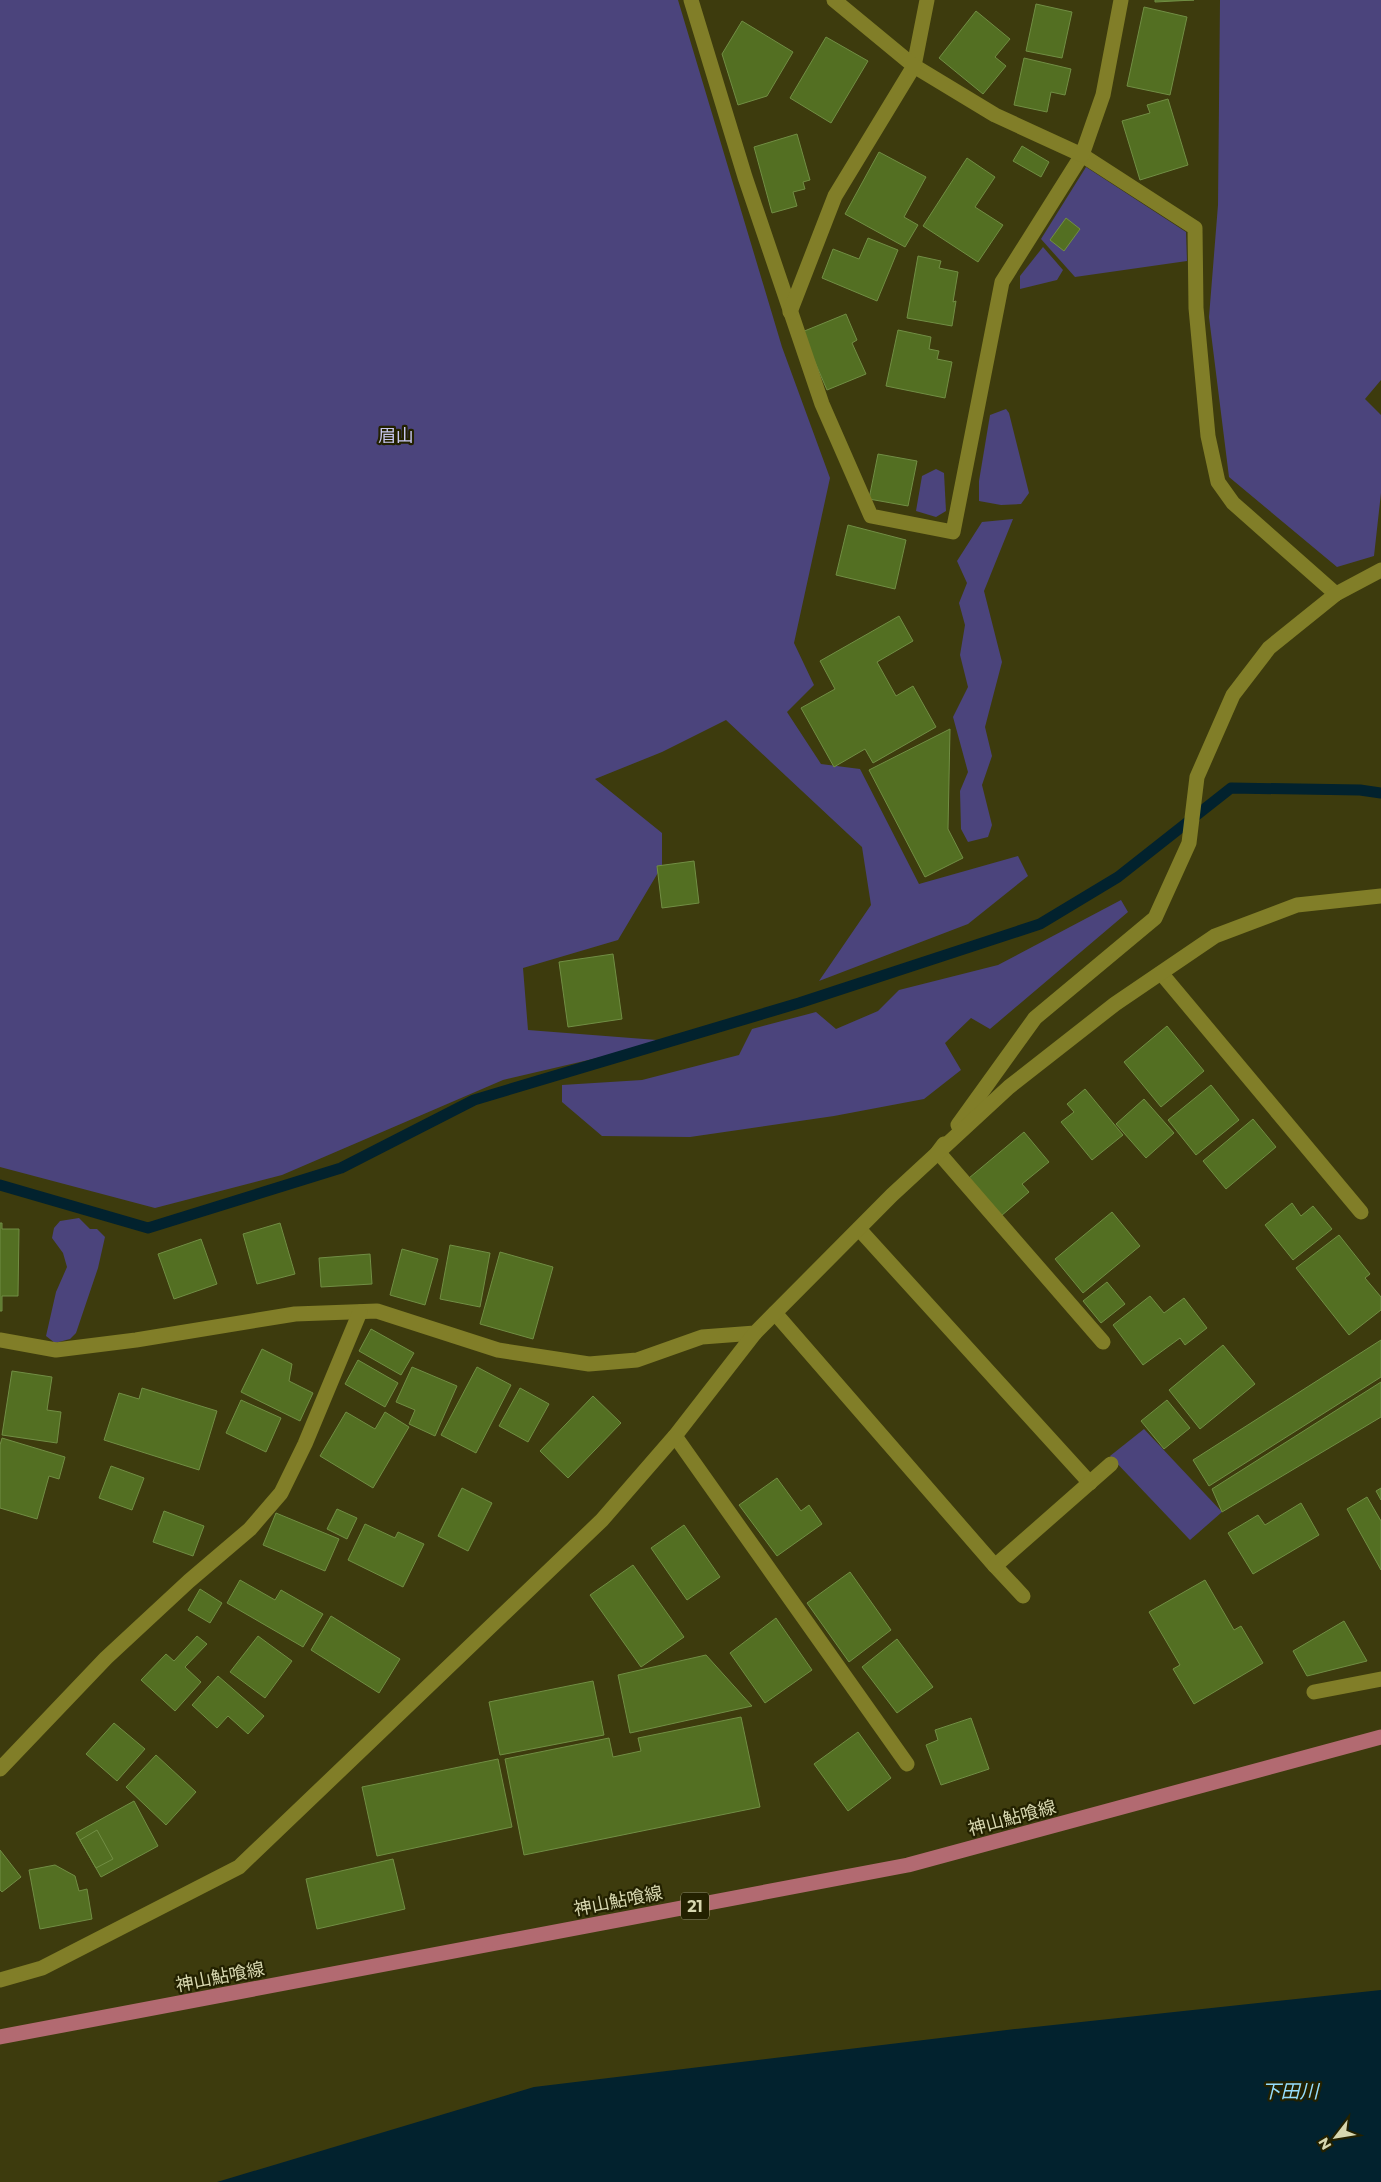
<svg xmlns="http://www.w3.org/2000/svg" width="1381" height="2182" font-family="Montserrat,'Noto Sans JP',sans-serif">
<style>
.green{fill:#4b447c}
.water{fill:#02222e}
.lines{fill:none;stroke-linecap:round;stroke-linejoin:round}
.stream{stroke:#02222e;stroke-width:11}
.building{fill:#536f22;stroke:#718e44}
.minor{stroke:#817e28;stroke-width:15}
.major{stroke:#b26a71;stroke-width:15}
.labels{text-anchor:middle;dominant-baseline:central;stroke-width:4.5;stroke-linejoin:round;paint-order:stroke}
.shield{fill:#232100;stroke:#a1a07a;stroke-width:1}
.shield-label{font-size:16px;font-weight:bold;fill:#d7d7af}
.park-label{font-size:18px;fill:#c8c7ef;stroke:#232100}
.street-label{font-size:18px;fill:#d7d7af;stroke:#232100}
.water-label{font-size:19px;font-style:italic;fill:#96ddfc;stroke:#232100}
</style>
<rect width="100%" height="100%" fill="#3d3b0d"/>
<g class="green">
<path d="M0 0H678L782 347 830 478 794 643 814 685 787 712 821 764 860 769 919 884 1018 856 1028 876 968 924 819 981 871 905 862 847 726 720 662 752 595 779 662 833V866L618 940 523 968 528 1030 670 1041 503 1080 282 1175 155 1208 0 1167Z"/>
<path d="M1220 0H1381V380L1365 399 1381 415V493L1374 556 1337 567 1229 477 1209 317 1218 205Z"/>
<path d="M1086 167 1186 232 1187 261 1075 277 1041 239Z"/>
<path d="M1043 247 1063 270 1057 280 1020 289V276Z"/>
<path d="M1006 409 1009 413 1029 493 1021 504 1001 505 979 501V481L990 415Z"/>
<path d="M936 469 944 473 946 511 936 517 916 511 922 476Z"/>
<path d="M1013 519 984 591 1002 662 985 727 992 756 982 785 992 825 988 837 968 842 961 829 960 791 968 772 953 717 968 687 960 655 965 625 959 603 967 583 957 561 982 522Z"/>
<path d="M1121 900 1128 912 990 1029 971 1018 945 1043 961 1070 924 1099 834 1116 690 1137 602 1136 562 1102V1085L642 1080 739 1055 752 1029 816 1012 836 1029 878 1011 899 990 998 965Z"/>
<path d="M79 1218 90 1229H97L105 1237 98 1268 76 1333 70 1339 55 1343 46 1336 56 1292 67 1267 63 1253 52 1238 54 1228 60 1221Z"/>
<path d="M1144 1429 1222 1512 1190 1540 1110 1456Z"/>
</g>
<path class="water" d="M1381 1990V2182H217L534 2087 1015 2029Z"/>
<g class="lines">
<path class="stream" d="M0 1185 148 1228 341 1168 474 1100 799 1003 1040 924 1118 877 1231 788 1360 790 1381 793"/>
</g>
<g class="building">
<path d="M1155 0H1194L1155 2Z"/>
<path d="M1036 4 1072 12 1062 58 1026 51Z"/>
<path d="M1144 7 1187 17 1170 95 1127 86Z"/>
<path d="M976 11 1010 39 995 57 1006 66 983 94 939 58Z"/>
<path d="M742 21 793 52 767 96 738 105 722 54Z"/>
<path d="M826 37 868 61 831 123 790 98Z"/>
<path d="M1024 58 1071 69 1065 95 1051 92 1047 112 1014 105Z"/>
<path d="M1168 99 1188 165 1140 180 1122 121 1150 113 1147 105Z"/>
<path d="M797 134 810 180 803 182 805 189 793 192 797 206 772 213 754 147Z"/>
<path d="M1022 146 1049 162 1041 177 1013 161Z"/>
<path d="M879 152 926 177 904 217 918 225 905 247 845 214Z"/>
<path d="M967 158 995 177 975 207 1003 225 978 262 923 226Z"/>
<path d="M1066 218 1080 229 1064 251 1050 240Z"/>
<path d="M868 238 898 250 877 301 822 278 833 249 859 259Z"/>
<path d="M918 256 941 261 939 268 958 272 953 302 956 301 952 326 907 318Z"/>
<path d="M846 314 857 340 852 343 866 374 827 390 802 332Z"/>
<path d="M898 330 931 337 929 349 939 351 937 359 952 362 945 398 886 386Z"/>
<path d="M878 454 917 461 908 506 869 499Z"/>
<path d="M848 525 906 540 895 589 836 575Z"/>
<path d="M899 616 913 641 877 662 896 696 913 686 936 727 873 763 865 749 834 767 801 708 835 689 820 661Z"/>
<path d="M950 729 948 829 963 858 925 877 869 770Z"/>
<path d="M694 861 699 903 662 908 657 866Z"/>
<path d="M613 954 622 1019 568 1027 559 962Z"/>
<path d="M1167 1026 1204 1071 1161 1107 1124 1062Z"/>
<path d="M1211 1085 1239 1120 1196 1155 1168 1120Z"/>
<path d="M1085 1089 1123 1135 1092 1160 1061 1122 1074 1112 1067 1104Z"/>
<path d="M1144 1099 1174 1133 1146 1158 1116 1124Z"/>
<path d="M1253 1119 1276 1147 1226 1189 1203 1161Z"/>
<path d="M1024 1132 1049 1162 1022 1184 1029 1192 1001 1216 969 1178Z"/>
<path d="M1292 1203 1301 1216 1313 1206 1332 1229 1293 1260 1265 1225Z"/>
<path d="M1112 1212 1140 1246 1083 1293 1055 1259Z"/>
<path d="M0 1223H2V1229H19L18 1296H2V1311H0Z"/>
<path d="M280 1223 295 1274 257 1284 243 1234Z"/>
<path d="M1339 1235 1370 1274 1365 1278 1381 1297V1310L1349 1335 1296 1268Z"/>
<path d="M201 1239 217 1284 174 1299 158 1254Z"/>
<path d="M450 1245 490 1253 480 1307 440 1299Z"/>
<path d="M402 1249 438 1259 425 1305 390 1295Z"/>
<path d="M500 1252 553 1267 533 1339 480 1324Z"/>
<path d="M370 1254 372 1284 321 1287 319 1258Z"/>
<path d="M1107 1282 1125 1304 1101 1323 1083 1301Z"/>
<path d="M1150 1296 1164 1313 1184 1298 1207 1328 1185 1345 1180 1338 1143 1365 1113 1325Z"/>
<path d="M371 1329 414 1353 401 1375 359 1351Z"/>
<path d="M1381 1340V1377L1209 1486 1193 1460Z"/>
<path d="M1223 1345 1255 1384 1200 1429 1169 1390Z"/>
<path d="M262 1349 292 1364 289 1381 313 1393 300 1421 241 1392Z"/>
<path d="M358 1360 398 1383 385 1407 345 1384Z"/>
<path d="M412 1367 457 1386 435 1436 409 1424 415 1410 396 1402Z"/>
<path d="M477 1367 511 1385 476 1453 441 1435Z"/>
<path d="M12 1371 52 1377 47 1410 61 1412 57 1443 2 1435Z"/>
<path d="M1381 1382V1417L1222 1512 1212 1489Z"/>
<path d="M142 1388 217 1411 199 1470 104 1440 119 1393 139 1399Z"/>
<path d="M520 1388 549 1404 528 1442 499 1426Z"/>
<path d="M593 1396 621 1423 568 1478 540 1451Z"/>
<path d="M241 1400 281 1418 266 1452 226 1433Z"/>
<path d="M1167 1400 1190 1428 1164 1449 1141 1421Z"/>
<path d="M346 1412 375 1429 385 1412 409 1427 373 1488 320 1456Z"/>
<path d="M2 1438 65 1457 59 1479 49 1476 37 1519 0 1508V1445Z"/>
<path d="M111 1466 144 1478 132 1510 99 1498Z"/>
<path d="M777 1478 801 1511 809 1505 822 1524 777 1556 739 1505Z"/>
<path d="M462 1488 492 1503 468 1551 438 1536Z"/>
<path d="M1381 1488V1500L1376 1491Z"/>
<path d="M1367 1497 1381 1521V1570L1347 1509Z"/>
<path d="M1301 1503 1319 1535 1253 1574 1228 1533 1258 1515 1265 1525Z"/>
<path d="M337 1509 357 1518 347 1539 327 1529Z"/>
<path d="M164 1511 204 1526 193 1556 153 1542Z"/>
<path d="M276 1513 339 1539 325 1571 263 1545Z"/>
<path d="M365 1524 395 1538 398 1532 424 1544 403 1587 348 1560Z"/>
<path d="M684 1525 720 1577 687 1600 651 1548Z"/>
<path d="M633 1565 684 1637 641 1667 590 1595Z"/>
<path d="M850 1572 891 1630 849 1662 807 1603Z"/>
<path d="M240 1580 275 1600 281 1590 323 1614 303 1647 227 1603Z"/>
<path d="M1205 1580 1234 1630 1241 1626 1263 1663 1194 1704 1173 1669 1180 1665 1149 1612Z"/>
<path d="M200 1589 222 1603 210 1623 188 1610Z"/>
<path d="M331 1616 400 1659 379 1693 311 1650Z"/>
<path d="M776 1618 812 1670 765 1703 730 1653Z"/>
<path d="M1344 1621 1367 1661 1307 1676 1293 1651Z"/>
<path d="M197 1636 207 1644 185 1667 201 1682 175 1711 141 1680 166 1654 174 1661Z"/>
<path d="M258 1636 292 1661 265 1698 230 1672Z"/>
<path d="M897 1639 933 1687 897 1713 862 1667Z"/>
<path d="M706 1655 752 1706 630 1733 618 1675Z"/>
<path d="M218 1676 264 1716 248 1734 228 1716 217 1728 192 1705Z"/>
<path d="M593 1681 604 1735 500 1755 489 1702Z"/>
<path d="M741 1717 760 1807 524 1855 505 1759 609 1738 613 1757 641 1751 638 1738Z"/>
<path d="M971 1718 989 1769 941 1785 926 1745 938 1740 935 1730Z"/>
<path d="M114 1723 145 1749 117 1781 86 1754Z"/>
<path d="M858 1732 891 1778 848 1811 814 1764Z"/>
<path d="M156 1755 196 1792 166 1825 126 1787Z"/>
<path d="M498 1759 512 1827 377 1856 362 1787Z"/>
<path d="M134 1801 158 1846 101 1877 76 1833Z"/>
<path d="M97 1830 113 1859 96 1868 80 1840Z"/>
<path d="M0 1850 21 1877 2 1892 0 1890Z"/>
<path d="M393 1859 405 1909 317 1929 306 1879Z"/>
<path d="M55 1865 75 1876 79 1891 87 1889 92 1919 40 1929 29 1870Z"/>
</g>
<g class="lines">
<g class="minor">
<path d="M691 0 745 177 822 404 871 516 953 532 1002 282 1082 155 1195 228 1196 308 1208 436 1218 482 1233 503 1336 594"/>
<path d="M927 0 914 66 995 115 1082 155 1103 95 1121 0"/>
<path d="M790 312 835 196 914 66 834 0"/>
<path d="M1161 973 1361 1212"/>
<path d="M958 1125 1035 1018 1155 918 1189 843 1197 777 1233 695 1269 648 1336 594 1381 570"/>
<path d="M944 1144 938 1152 1103 1342"/>
<path d="M859 1229 1090 1483"/>
<path d="M775 1313 995 1566 1023 1596"/>
<path d="M0 1340 56 1350 136 1340 295 1314 377 1311 498 1350 589 1364 637 1360 702 1337 755 1333 892 1195 1009 1087 1115 1004 1215 936 1297 905 1381 896"/>
<path d="M675 1436 907 1764"/>
<path d="M995 1566 1111 1464"/>
<path d="M1314 1692 1381 1679"/>
<path d="M0 1769 106 1658 189 1581 250 1529 281 1493 305 1444 360 1312"/>
<path d="M0 1980 42 1968 239 1867 602 1520 675 1436 755 1333"/>
</g>
<path class="major" d="M0 2037 908 1865 1381 1737"/>
</g>
<g class="labels">
<rect class="shield" x="681" y="1892.5" width="28" height="27" rx="4"/>
<g class="shield-label">
<text x="695" y="1906">21</text>
</g>
<g class="park-label">
<text x="396" y="436">眉山</text>
</g>
<g class="street-label">
<text transform="translate(1012 1818) rotate(-15)">神山鮎喰線</text>
<text transform="translate(618 1901) rotate(-11)">神山鮎喰線</text>
<text transform="translate(220 1977) rotate(-11)">神山鮎喰線</text>
</g>
<g class="water-label">
<text x="1290" y="2091">下田川</text>
</g>
</g>
<g transform="translate(1336 2137) rotate(239)" stroke="#232100" stroke-width="4" paint-order="stroke">
<path d="M0-4L9 19L0 12L-9 19Z" fill="#d7d7af"/>
<text y="-8" font-size="14" font-weight="bold" text-anchor="middle" fill="#d7d7af">N</text>
</g>
</svg>
